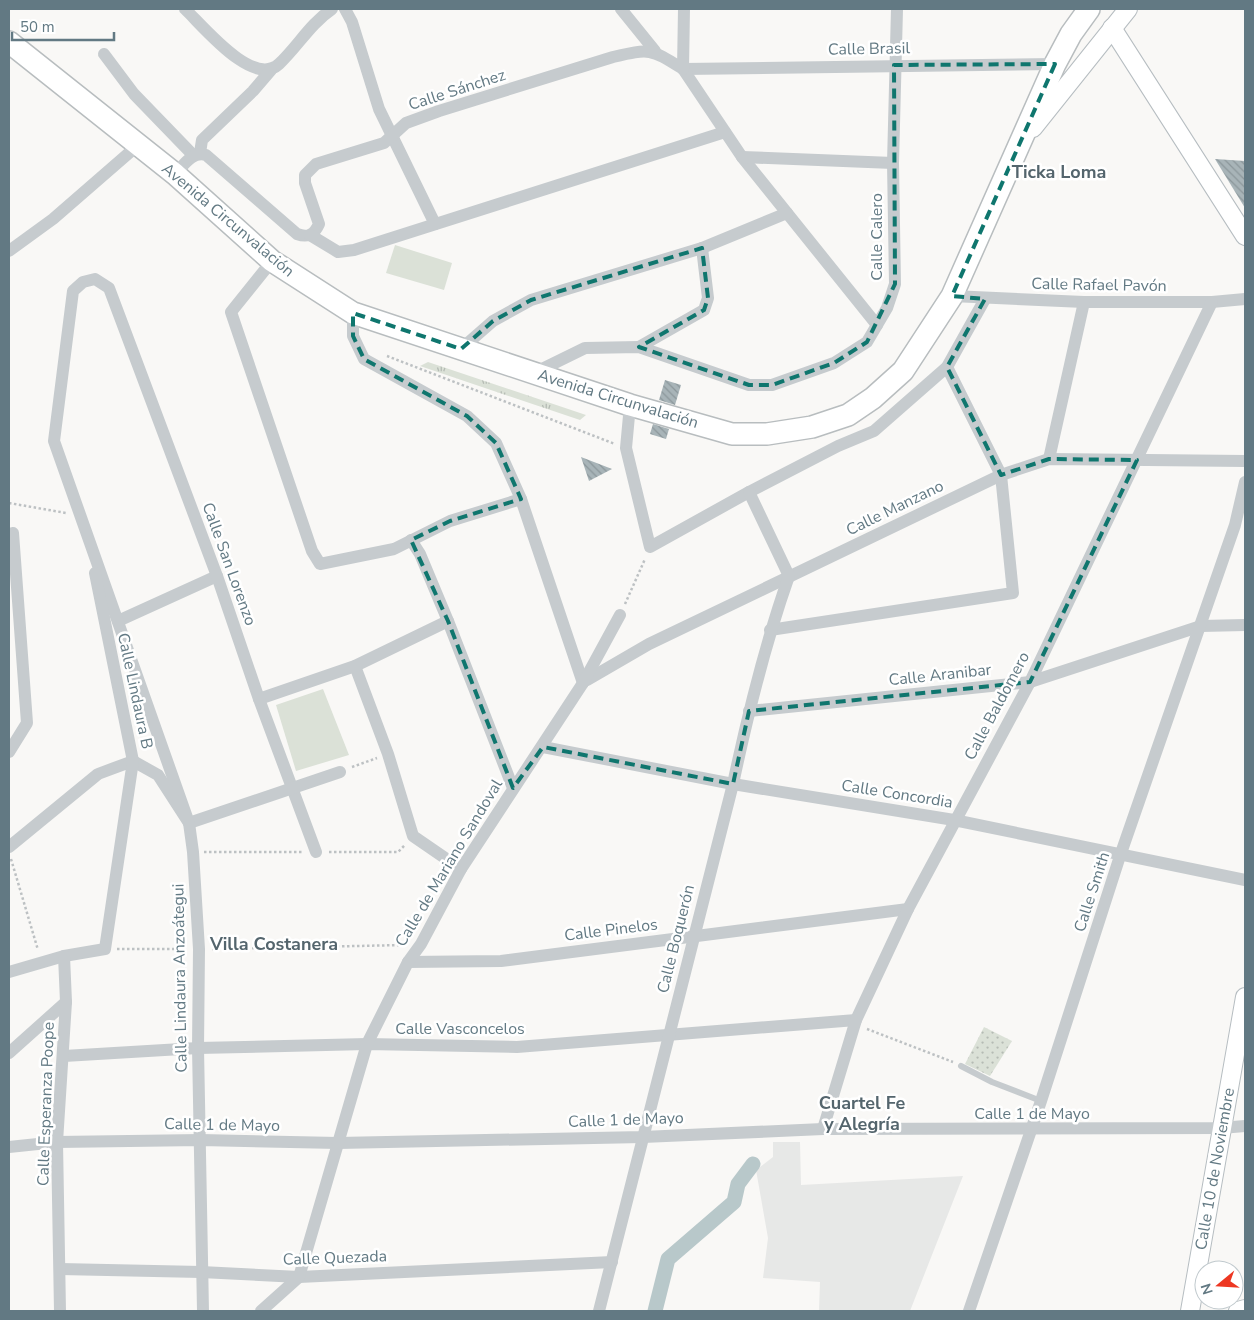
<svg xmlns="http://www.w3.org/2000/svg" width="1254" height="1320" font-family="'Nunito Sans',sans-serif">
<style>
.built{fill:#e7e8e7}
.grass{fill:url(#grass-tufts)}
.park{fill:url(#park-dots)}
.pitch{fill:#dbe1d7}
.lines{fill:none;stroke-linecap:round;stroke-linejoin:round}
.canal{stroke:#b8c8ca;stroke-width:15}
.building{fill:url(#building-back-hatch)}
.secondary-casing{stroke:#b6bdc1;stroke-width:20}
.trunk-casing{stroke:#b8bdbf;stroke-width:24}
.path{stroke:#bdc1c3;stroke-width:2.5;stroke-dasharray:2.5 2.5;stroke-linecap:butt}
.service{stroke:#c6cbce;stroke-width:6}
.minor{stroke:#c6cbce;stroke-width:12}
.secondary{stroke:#fff;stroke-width:18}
.trunk{stroke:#fff;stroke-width:21}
.marked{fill:none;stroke:#0f766e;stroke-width:4;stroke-dasharray:10 6;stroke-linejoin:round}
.labels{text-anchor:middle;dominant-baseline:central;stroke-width:5;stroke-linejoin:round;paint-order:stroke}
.street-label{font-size:16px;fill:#627983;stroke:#fff}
.neighbourhood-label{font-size:18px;font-weight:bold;fill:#54656d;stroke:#fff}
</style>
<defs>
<pattern id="grass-tufts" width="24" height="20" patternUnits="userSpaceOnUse" patternTransform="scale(1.25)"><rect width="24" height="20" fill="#dbe1d7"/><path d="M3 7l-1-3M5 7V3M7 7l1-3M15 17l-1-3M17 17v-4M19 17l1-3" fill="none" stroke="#b5bbb4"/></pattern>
<pattern id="park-dots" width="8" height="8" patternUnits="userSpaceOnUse" patternTransform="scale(1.25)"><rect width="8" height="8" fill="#dbe1d7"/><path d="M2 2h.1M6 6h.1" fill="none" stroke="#b5bbb4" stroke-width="1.8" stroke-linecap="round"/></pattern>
<pattern id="building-back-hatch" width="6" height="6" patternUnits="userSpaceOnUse" patternTransform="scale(1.25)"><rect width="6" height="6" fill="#a8b4b8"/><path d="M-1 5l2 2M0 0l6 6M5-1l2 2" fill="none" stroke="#8c979b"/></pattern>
</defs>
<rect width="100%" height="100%" fill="#f9f8f6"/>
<path class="built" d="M773 1142H800L801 1185 963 1176 910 1311H819L820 1282 763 1278 768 1238 756 1170 773 1157Z"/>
<path class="grass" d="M428 362 586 415 580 420 420 366Z"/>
<path class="park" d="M984 1027 1012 1041 990 1076 965 1064Z"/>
<g class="pitch">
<path d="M395 245 452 263 444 290 386 273Z"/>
<path d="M323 689 349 755 296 771 276 705Z"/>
</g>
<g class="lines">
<path class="canal" d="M655 1311 668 1259 734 1202 738 1184 753 1164"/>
</g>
<g class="building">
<path d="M1215 159 1245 161V208Z"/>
<path d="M665 380 681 385 675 405 659 400Z"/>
<path d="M653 424 669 429 666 439 650 434Z"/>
<path d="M581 457 612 469 589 481Z"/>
</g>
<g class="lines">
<g class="secondary-casing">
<g id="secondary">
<path d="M1112 28 1245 236"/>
<path d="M1033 128 1128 9"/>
<path d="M1190 1311 1245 997"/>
<path d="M1238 1311 1245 1309"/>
</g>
</g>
<g class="trunk-casing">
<path id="trunk" d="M9 42 175 174 272 261 353 313 630 405 732 434H767L812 427 848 415 873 398 903 371 952 296 1055 64 1071 34 1089 9"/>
</g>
<g class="path">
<path d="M387 356 615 444"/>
<path d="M9 503 66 513"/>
<path d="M625 604 645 559"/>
<path d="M352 767 377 758"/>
<path d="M204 852H304"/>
<path d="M329 852H398L405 845"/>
<path d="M11 859 38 950"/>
<path d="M117 949H187"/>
<path d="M212 949 404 945"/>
<path d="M867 1029 953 1062"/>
</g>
<path class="service" d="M961 1066 992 1082 1041 1101"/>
<g class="minor">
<path d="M185 9C203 26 253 88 279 64 298 46 310 24 332 9"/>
<path d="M345 9 352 22 379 109 435 224"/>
<path d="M621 9 655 51"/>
<path d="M104 54 134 94 193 155"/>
<path d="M683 69 1055 64"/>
<path d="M683 69 742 157 877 325"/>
<path d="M200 153 202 140 253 91 271 70"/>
<path d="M742 157 893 163"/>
<path d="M175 174C184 165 192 151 206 155L297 234C308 238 314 235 319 224L305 183V175L316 164 384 143 406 123 439 111 613 57C651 48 651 49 683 69L684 9"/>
<path d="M310 235 338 252 354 250 725 132"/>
<path d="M9 251 53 219 137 146"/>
<path d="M272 261 231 312 312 551 320 564 394 549 450 521 521 499"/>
<path d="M952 296 1084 302H1212L1245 299"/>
<path d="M353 313V336L364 359 467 416 496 443 521 499 583 683"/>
<path d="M639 347 704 310 708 298 702 248"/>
<path d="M461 349 493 321 531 300 702 248 787 213"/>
<path d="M534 373 585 348 639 347 749 385H772L834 363 867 342 887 308 895 284 893 163 897 9"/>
<path d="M630 405 626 448 650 547 749 492 838 446 874 431 947 367 985 299"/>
<path d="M1049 459 1084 302"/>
<path d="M411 540 420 554 448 621 513 788"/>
<path d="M118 621 217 576"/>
<path d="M770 630 1013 593 1001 475 947 367"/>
<path d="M355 666 388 754 413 836 461 869"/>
<path d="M587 680 649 644 1001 475 1049 459 1245 461"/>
<path d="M259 699 355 666 448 621"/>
<path d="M749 711 1030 682 1201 626 1245 625"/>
<path d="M543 747 733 784 954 820 1245 880"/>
<path d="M9 752 27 723 13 533"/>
<path d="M189 823 54 441 73 291 83 282 95 279 109 288 217 576 259 699 316 852"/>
<path d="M189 823 340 772"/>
<path d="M9 847 98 774 133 761 158 775 189 823 193 852 199 949 198 1048 203 1311"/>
<path d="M408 962 501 961 908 909"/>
<path d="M9 972 64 956 105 949 133 761 95 573"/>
<path d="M9 1053 66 1002"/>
<path d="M64 1056 198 1048 367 1044 517 1047 856 1020"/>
<path d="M823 1129 856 1020 908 909 1030 682 1212 302"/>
<path d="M9 1147 57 1142 201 1140 338 1143 643 1137 823 1129 1221 1128 1245 1126"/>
<path d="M60 1269 201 1272 299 1277 612 1262"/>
<path d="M60 1311 57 1142 66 1002 64 956"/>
<path d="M261 1311 299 1277 367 1044 408 962 421 944 461 869 583 683 620 615"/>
<path d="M599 1311 733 784C748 713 765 644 789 576L749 492"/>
<path d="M969 1311 1041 1101 1120 856 1235 525 1245 482"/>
</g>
<use href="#secondary" class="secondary"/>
<use href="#trunk" class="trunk"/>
</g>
<path class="marked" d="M1055 64 952 296 985 299 947 367 1001 475 1049 459 1137 460 1030 682 749 711 733 784 543 747 513 788 448 621 411 540 450 521 521 499 496 443 467 416 364 359 353 336V313L461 349 493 321 531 300 702 248 708 298 704 310 639 347 749 385H772L834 363 867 342 895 284 894 65Z"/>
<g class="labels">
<g class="street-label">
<text transform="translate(869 49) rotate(-1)">Calle Brasil</text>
<text transform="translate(457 90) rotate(-18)">Calle Sánchez</text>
<text transform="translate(228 220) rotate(40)">Avenida Circunvalación</text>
<text transform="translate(877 237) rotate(-90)">Calle Calero</text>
<text transform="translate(1099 285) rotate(1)">Calle Rafael Pavón</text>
<text transform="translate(618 399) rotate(17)">Avenida Circunvalación</text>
<text transform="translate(895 508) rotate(-26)">Calle Manzano</text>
<text transform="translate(229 564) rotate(70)">Calle San Lorenzo</text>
<text transform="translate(940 675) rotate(-6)">Calle Aranibar</text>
<text transform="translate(135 691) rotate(78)">Calle Lindaura B</text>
<text transform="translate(997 706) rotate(-62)">Calle Baldomero</text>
<text transform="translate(897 794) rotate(9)">Calle Concordia</text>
<text transform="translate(449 863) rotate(-59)">Calle de Mariano Sandoval</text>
<text transform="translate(1092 892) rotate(-72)">Calle Smith</text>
<text transform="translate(611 930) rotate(-7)">Calle Pinelos</text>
<text transform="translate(676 939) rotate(-76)">Calle Boquerón</text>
<text transform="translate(180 978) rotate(-91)">Calle Lindaura Anzoátegui</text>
<text x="460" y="1029">Calle Vasconcelos</text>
<text transform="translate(46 1104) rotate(-88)">Calle Esperanza Poope</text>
<text x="1032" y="1114">Calle 1 de Mayo</text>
<text transform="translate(626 1120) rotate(-2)">Calle 1 de Mayo</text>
<text transform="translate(222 1125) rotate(1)">Calle 1 de Mayo</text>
<text transform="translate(1215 1169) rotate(-80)">Calle 10 de Noviembre</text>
<text transform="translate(335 1258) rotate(-2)">Calle Quezada</text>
</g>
<g class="neighbourhood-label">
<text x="1059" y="172">Ticka Loma</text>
<text x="274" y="944">Villa Costanera</text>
<text x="862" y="1103">Cuartel Fe<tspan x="862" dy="21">y Alegría</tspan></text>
</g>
</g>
<rect width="1254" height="1320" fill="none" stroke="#627983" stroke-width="20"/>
<g transform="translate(1219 1285) rotate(252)"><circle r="24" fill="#ffffff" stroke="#c0c9cd"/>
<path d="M0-4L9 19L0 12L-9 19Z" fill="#ed3722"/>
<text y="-8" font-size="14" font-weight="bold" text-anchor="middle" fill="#627983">N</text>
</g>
<path d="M12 32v8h102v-8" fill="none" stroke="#627983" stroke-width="2.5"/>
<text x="20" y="32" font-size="15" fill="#627983" stroke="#ffffff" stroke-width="4" paint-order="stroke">50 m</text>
</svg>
